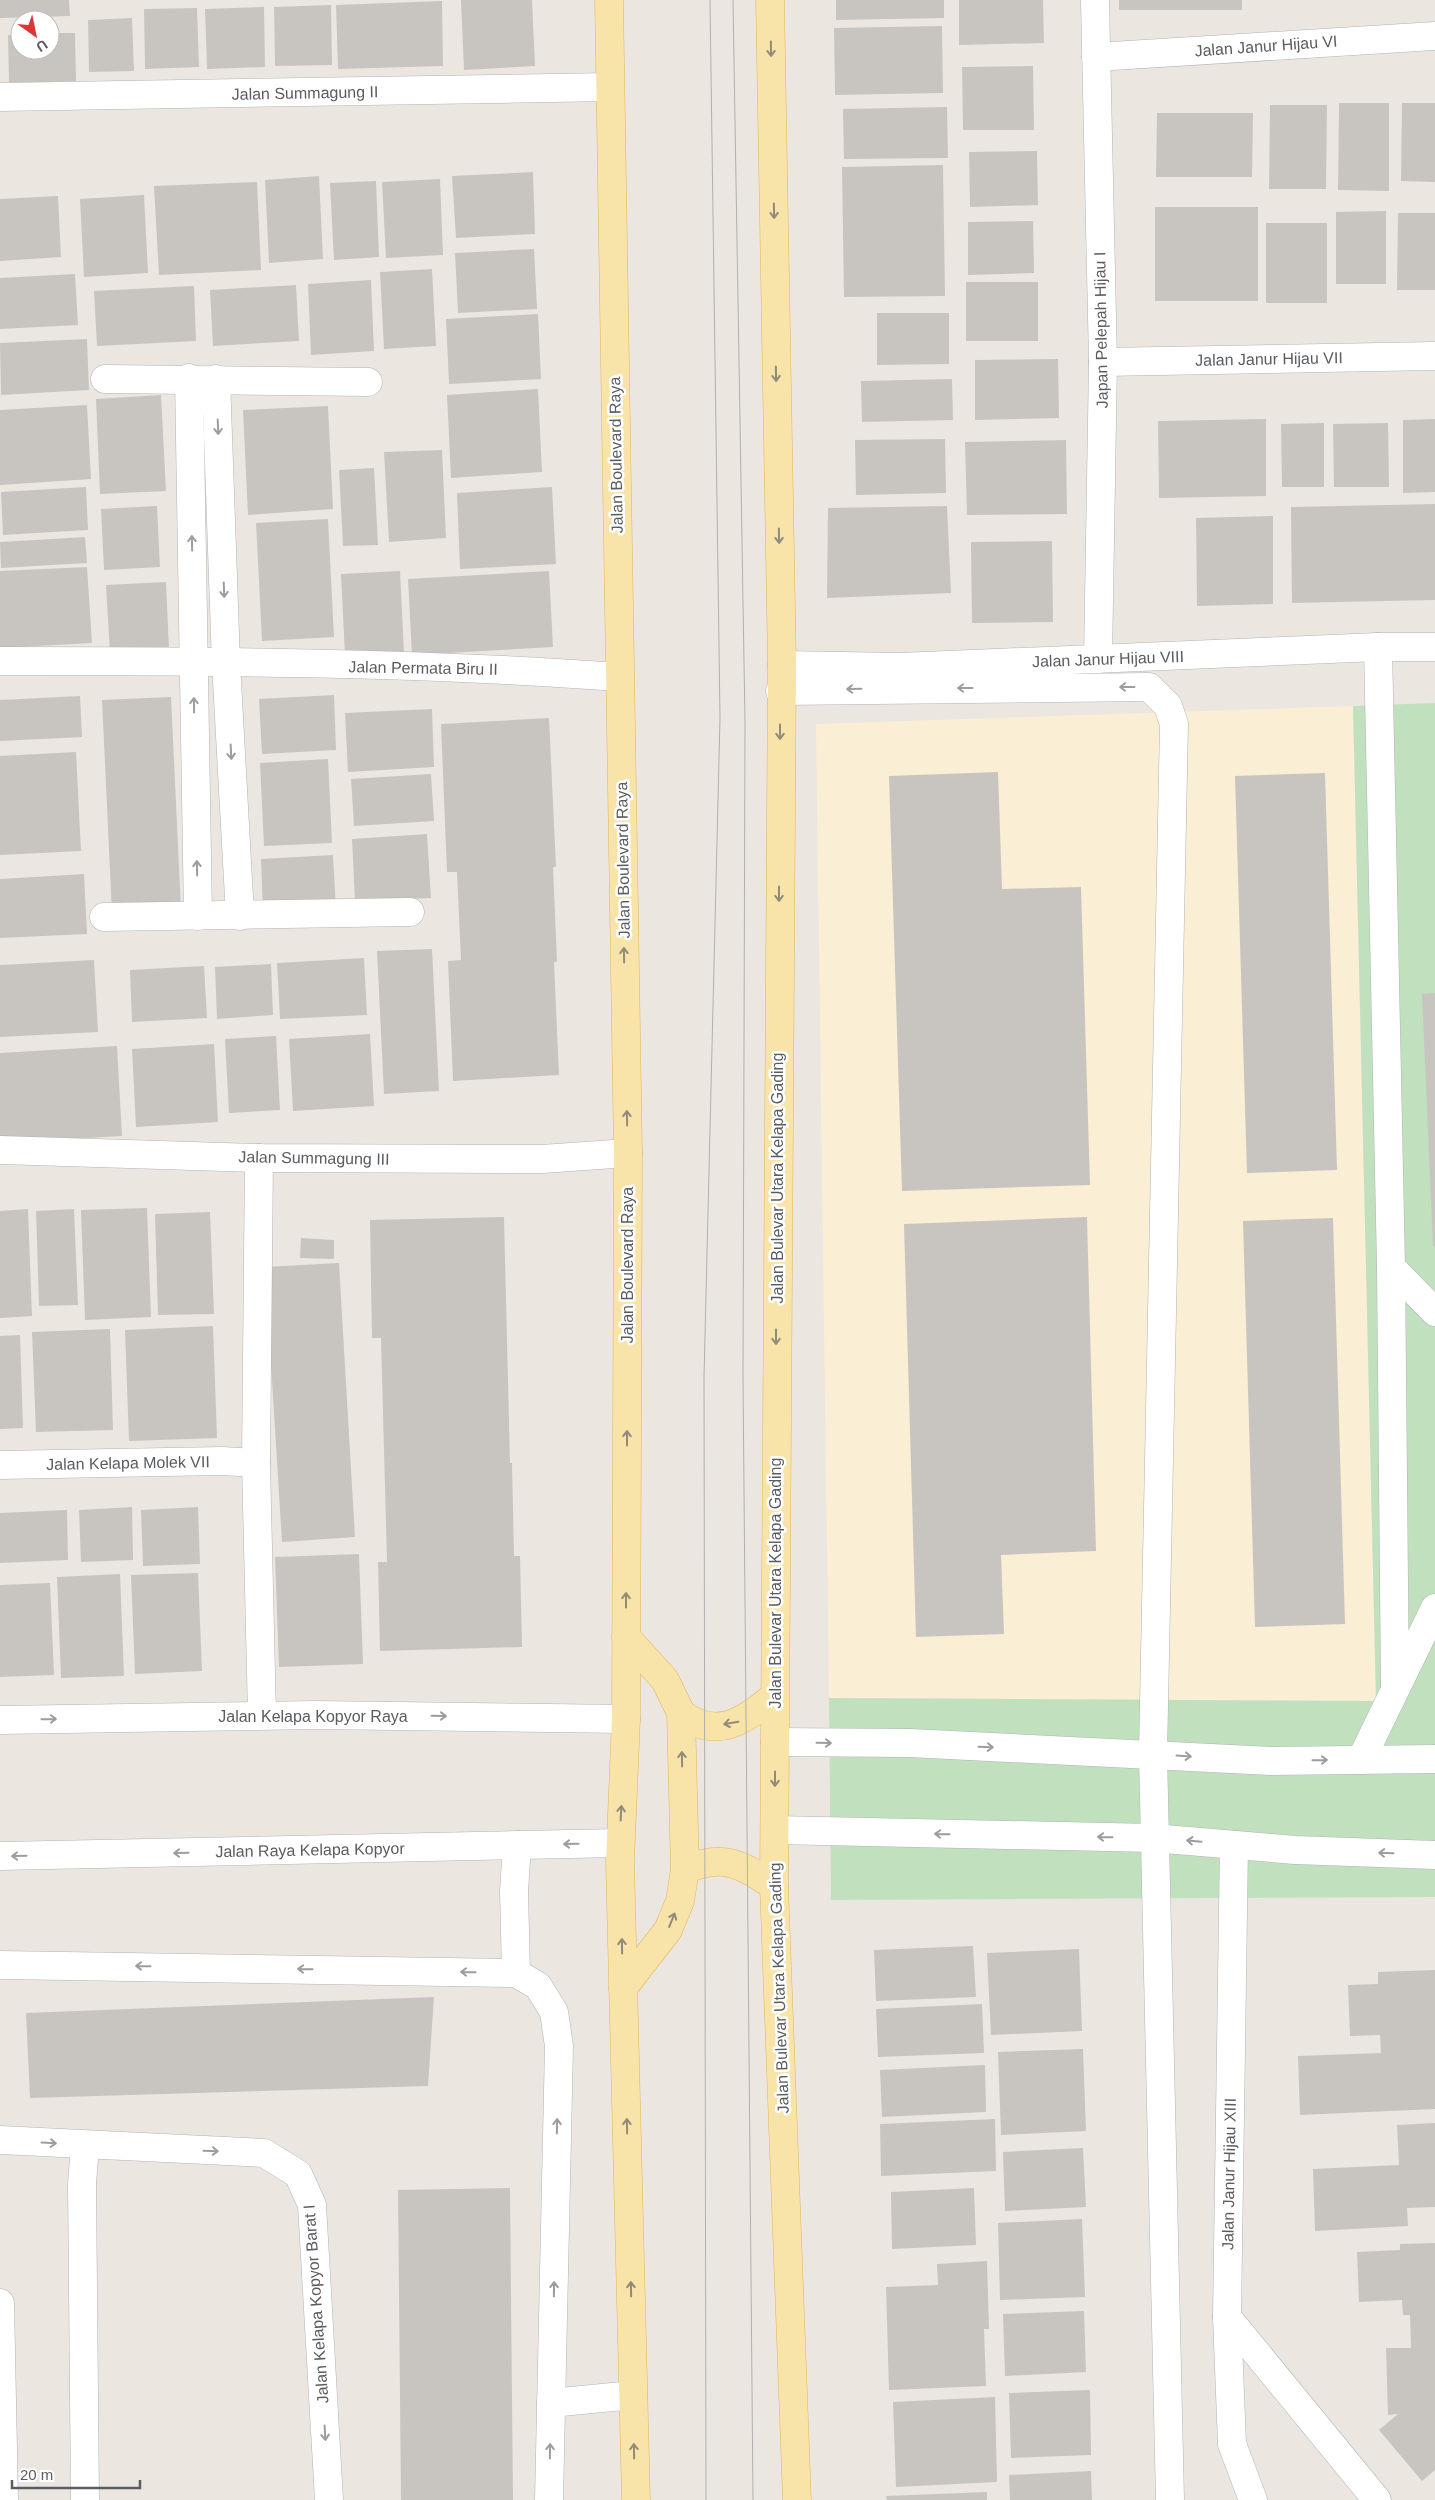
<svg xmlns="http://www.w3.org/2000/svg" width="1435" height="2500" font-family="Helvetica,sans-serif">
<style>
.commercial{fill:#faeed5}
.green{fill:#c1e1be}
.building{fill:#c8c4bf}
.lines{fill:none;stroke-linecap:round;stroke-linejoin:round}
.minor-casing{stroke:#b1b3b7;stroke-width:29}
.major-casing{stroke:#e4b35f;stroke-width:29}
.minor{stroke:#fff;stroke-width:28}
.major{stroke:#f8e3a8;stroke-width:28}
.tram{stroke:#afb0b0;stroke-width:1}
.oneway{stroke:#918b79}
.oneway2{stroke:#9b9da0}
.labels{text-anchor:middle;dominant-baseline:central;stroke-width:5;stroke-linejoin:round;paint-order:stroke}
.street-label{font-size:16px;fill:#595c60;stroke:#fff}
</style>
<rect width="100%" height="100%" fill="#ebe7e0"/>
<path class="commercial" d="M1353 706 1376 1701 829 1698 816 724Z"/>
<path class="green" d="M1435 703V1897L831 1900 829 1698 1376 1701 1353 706Z"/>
<g class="building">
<path d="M0 0H69L70 16 0 18Z"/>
<path d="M461 0H532L535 66 464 70Z"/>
<path d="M836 0H944V18L836 20Z"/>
<path d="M959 0H1043L1044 43 959 45Z"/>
<rect x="1119" y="0" width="123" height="10"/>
<path d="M442 1 443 66 338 69 336 5Z"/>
<path d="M331 5 332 65 275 66 274 7Z"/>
<path d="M264 7 265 67 207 69 205 9Z"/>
<path d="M197 8 199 67 145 69 144 9Z"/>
<path d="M132 18 134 71 89 72 88 20Z"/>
<path d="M942 26 943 93 835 95 834 28Z"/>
<path d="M50 33H75L76 81 9 83 8 35H20V50H50Z"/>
<path d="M1033 66 1034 130H963L962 67Z"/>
<path d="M1339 103H1389V191L1338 190Z"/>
<path d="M1402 103H1435V182L1401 181Z"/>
<path d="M1270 105H1327L1326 189H1269Z"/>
<path d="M947 107 948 158 844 159 843 109Z"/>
<path d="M1157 113H1253L1252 177H1156Z"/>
<path d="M1037 151 1038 205 970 207 969 152Z"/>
<path d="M943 165 945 296 844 297 842 167Z"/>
<path d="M533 172 535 234 456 238 452 176Z"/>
<path d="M319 176 323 259 269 263 265 180Z"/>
<path d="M440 179 443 255 386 258 382 182Z"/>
<path d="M376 181 379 257 334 260 330 183Z"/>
<path d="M257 182 261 270 159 275 154 186Z"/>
<path d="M144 195 148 273 84 277 80 199Z"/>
<path d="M58 196 61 257 0 261V199Z"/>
<rect x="1155" y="207" width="103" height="94"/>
<path d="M1386 211V284H1336V212Z"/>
<path d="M1398 213H1435V290H1397Z"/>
<path d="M1033 221 1034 273 968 275V222Z"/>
<rect x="1266" y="223" width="61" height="80"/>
<path d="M534 249 537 309 458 313 455 253Z"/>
<path d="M432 269 436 346 384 349 380 272Z"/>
<path d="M75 274 78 325 0 329V278Z"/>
<path d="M371 280 374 351 311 355 308 284Z"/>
<rect x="966" y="282" width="72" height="59"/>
<path d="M296 285 299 341 213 346 210 290Z"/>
<path d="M194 286 196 341 97 346 94 291Z"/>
<path d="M877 313H949V364L877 365Z"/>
<path d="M538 314 541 379 449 384 446 319Z"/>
<path d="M87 339 89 390 1 395 0 343Z"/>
<path d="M1058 359 1059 418 975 420V360Z"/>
<path d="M952 379 953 420 862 422 861 381Z"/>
<path d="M538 389 542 472 451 478 447 395Z"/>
<path d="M161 395 166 491 100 494 96 399Z"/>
<path d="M87 405 91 479 0 485V410Z"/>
<path d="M328 406 333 509 248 515 243 410Z"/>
<path d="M1266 419V496L1159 498 1158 421Z"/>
<path d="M1435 419V492L1403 493V420Z"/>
<path d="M1324 423V487H1282L1281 424Z"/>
<path d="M1388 423 1389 487H1334L1333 424Z"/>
<path d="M945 439 946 493 856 495 855 440Z"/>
<path d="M1066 440 1067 514 967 515 965 442Z"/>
<path d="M442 450 446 538 389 542 384 452Z"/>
<path d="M374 468 378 545 343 546 339 470Z"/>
<path d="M86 487 88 530 3 535 1 492Z"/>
<path d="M552 487 556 564 460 569 457 493Z"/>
<path d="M1435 504V600L1292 603 1291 507Z"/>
<path d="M157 506 160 567 104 570 101 509Z"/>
<path d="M947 506 951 593 827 598 828 508Z"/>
<path d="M1273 516V604L1197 606 1196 518Z"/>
<path d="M328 519 334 637 262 641 256 523Z"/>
<path d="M85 537 87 563 1 568 0 542Z"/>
<path d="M1052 541 1053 622 972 623 971 542Z"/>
<path d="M87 567 92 643 0 648V571Z"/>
<path d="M400 571 404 653 345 656 341 574Z"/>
<path d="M549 571 553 647 412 655 408 579Z"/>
<path d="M166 582 169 650 110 653 106 585Z"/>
<path d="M334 695 336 750 262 754 259 699Z"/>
<path d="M80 696 82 737 0 741V700Z"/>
<path d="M171 697 181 909 112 913 102 700Z"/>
<path d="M432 709 434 767 348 772 345 713Z"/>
<path d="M549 718 556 867H553L557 962H554L559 1075 453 1081 448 961 461 960 457 872H447L441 724Z"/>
<path d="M76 752 81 851 0 855V756Z"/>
<path d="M328 759 332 843 264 846 260 763Z"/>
<path d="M998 772 1002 889 1081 887 1090 1185 902 1191 889 776Z"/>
<path d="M1325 773 1337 1170 1247 1173 1235 776Z"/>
<path d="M431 774 434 821 354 826 351 779Z"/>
<path d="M427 834 431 898 355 901 352 839Z"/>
<path d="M333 855 336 909 263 912 261 859Z"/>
<path d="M84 874 87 934 0 938V879Z"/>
<path d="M432 949 439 1091 384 1094 377 951Z"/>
<path d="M364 958 367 1015 280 1019 277 963Z"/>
<path d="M94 960 98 1032 0 1037V965Z"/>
<path d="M271 964 273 1015 217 1019 215 967Z"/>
<path d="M204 966 207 1018 132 1022 130 970Z"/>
<path d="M1435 993V1246H1433L1422 994Z"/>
<path d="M370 1034 374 1106 293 1111 289 1039Z"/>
<path d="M276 1036 280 1110 229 1113 225 1039Z"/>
<path d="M214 1044 218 1122 136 1127 132 1049Z"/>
<path d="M117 1046 122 1136 0 1143V1053Z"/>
<path d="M147 1208 151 1317 85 1320 81 1210Z"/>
<path d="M28 1209 32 1316 0 1318V1211Z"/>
<path d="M74 1209 78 1305 39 1306 36 1211Z"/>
<path d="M210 1212 214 1314 158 1315 155 1214Z"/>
<path d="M504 1217 510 1463H512L514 1556H520L522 1647 380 1651 378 1562H387L381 1338H372L370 1220Z"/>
<path d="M1087 1217 1096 1551 1001 1555 1004 1634 916 1637 904 1224Z"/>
<path d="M1333 1218 1345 1624 1255 1627 1243 1221Z"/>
<path d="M301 1238 334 1240V1259L300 1258Z"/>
<path d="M339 1263 355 1537 282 1542 265 1267Z"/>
<path d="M213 1326 217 1438 129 1441 125 1330Z"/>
<path d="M110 1329 113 1430 36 1432 32 1332Z"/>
<path d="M20 1335 23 1428 0 1429V1336Z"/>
<path d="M132 1507 133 1560 81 1562 79 1510Z"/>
<path d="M198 1507 200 1564 143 1566 141 1510Z"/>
<path d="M67 1510 68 1560 0 1563V1513Z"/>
<path d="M359 1554 363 1664 279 1667 275 1557Z"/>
<path d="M198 1573 202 1671 135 1674 131 1575Z"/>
<path d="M120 1574 124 1676 61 1678 57 1577Z"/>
<path d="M50 1583 54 1675 0 1677V1585Z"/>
<path d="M973 1946 976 1997 876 2001 874 1950Z"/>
<path d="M1079 1949 1082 2031 991 2035 987 1953Z"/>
<path d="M1435 1970V2109L1300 2115 1298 2056 1381 2053 1380 2035 1350 2036 1348 1985 1378 1984V1972Z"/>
<path d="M434 1997 428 2086 30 2098 26 2013Z"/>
<path d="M982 2004 984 2053 878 2057 876 2009Z"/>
<path d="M1083 2049 1086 2131 1001 2135 998 2052Z"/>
<path d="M985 2065 986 2112 882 2117 880 2070Z"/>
<path d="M995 2119 996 2171 881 2176 880 2124Z"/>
<path d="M1435 2123V2207L1407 2208 1408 2226 1315 2231 1313 2169 1399 2165 1397 2125Z"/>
<path d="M1083 2148 1086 2207 1005 2211 1003 2152Z"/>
<path d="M510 2188 513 2500H401L398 2190Z"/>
<path d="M974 2188 976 2245 892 2249 891 2192Z"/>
<path d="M1082 2219 1085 2297 1000 2300 998 2223Z"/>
<path d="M1435 2243V2470L1422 2481 1379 2430 1398 2414 1388 2415 1386 2348H1411L1410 2315H1403L1402 2300 1359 2302 1357 2252 1400 2250V2244Z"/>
<path d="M987 2261 989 2329H984L986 2386 889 2390 886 2287 938 2285 937 2264Z"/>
<path d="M1084 2311 1086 2372 1005 2376 1003 2314Z"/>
<path d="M1090 2390 1091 2455 1011 2458 1009 2393Z"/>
<path d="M995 2397 997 2482 896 2487 893 2402Z"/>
<path d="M1091 2471 1092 2500H1010L1009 2475Z"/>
<path d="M987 2492V2500H887L886 2496Z"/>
</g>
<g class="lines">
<g class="minor-casing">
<g id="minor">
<path d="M1095 0 1103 362 1098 659"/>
<path d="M1096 57 1435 36"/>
<path d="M0 97 610 87"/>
<path d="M1103 362 1435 356"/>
<path d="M189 378 198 916"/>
<path d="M105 379 368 382"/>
<path d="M216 379 226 663 240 916"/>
<path d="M1378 647 1391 1267 1395 1688"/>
<path d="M0 661C205 661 415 662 619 677"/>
<path d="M782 665 900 667 1378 647H1435"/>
<path d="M780 691 1149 687 1168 706 1174 724 1153 1754 1170 2500"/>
<path d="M104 917 410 912"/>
<path d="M0 1150 259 1158 542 1159 628 1153"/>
<path d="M259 1158 256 1463 262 1715"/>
<path d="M1391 1267 1435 1312"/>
<path d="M0 1465 222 1461 256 1463"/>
<path d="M0 1720 316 1715 626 1719"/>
<path d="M775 1742 910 1743 1271 1761 1435 1759"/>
<path d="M1361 1760 1435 1608"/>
<path d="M775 1830 1153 1838 1295 1850 1435 1855"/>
<path d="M1234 1845 1227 2317 1232 2444 1253 2500"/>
<path d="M0 1856 620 1843"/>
<path d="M0 1965 516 1973 538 1986 554 2012 559 2046 549 2500"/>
<path d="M516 1973 514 1891 517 1845"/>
<path d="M0 2140 264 2153 298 2174 312 2205 329 2500"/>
<path d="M85 2146 82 2184 85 2500"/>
<path d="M0 2303 4 2500"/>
<path d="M1227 2317 1377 2500"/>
<path d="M551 2403 633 2395"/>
</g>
</g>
<g class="major-casing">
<g id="major">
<path d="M609 0 628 1153 626 1719 620 1862 636 2500"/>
<path d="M770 0 782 665 774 1886 797 2500"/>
<path d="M681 1713C716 1741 745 1721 774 1696"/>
<path d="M685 1870C723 1853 741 1864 774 1886"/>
<path d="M623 1988 668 1930 680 1901 685 1870 681 1713 665 1680 626 1637"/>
</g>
</g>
<use href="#minor" class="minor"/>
<use href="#major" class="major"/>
<g class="tram">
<path d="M733 0 745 722 743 1376 753 2500"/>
<path d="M706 2500 704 1377 720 718 710 0"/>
</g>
</g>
<defs><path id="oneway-shaft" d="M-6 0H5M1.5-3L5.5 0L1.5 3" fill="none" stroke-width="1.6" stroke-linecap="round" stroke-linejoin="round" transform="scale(1.25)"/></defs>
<g class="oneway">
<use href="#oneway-shaft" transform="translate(771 49) rotate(89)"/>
<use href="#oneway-shaft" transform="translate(774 211) rotate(89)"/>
<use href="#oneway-shaft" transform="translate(776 374) rotate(89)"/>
<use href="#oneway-shaft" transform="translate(779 536) rotate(89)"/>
<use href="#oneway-shaft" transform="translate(780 732) rotate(90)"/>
<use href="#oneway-shaft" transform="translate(779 894) rotate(90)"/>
<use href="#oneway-shaft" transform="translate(624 955) rotate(-91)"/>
<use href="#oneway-shaft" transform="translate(627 1118) rotate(-91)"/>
<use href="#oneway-shaft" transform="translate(776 1337) rotate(90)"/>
<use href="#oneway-shaft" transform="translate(627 1438) rotate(-90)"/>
<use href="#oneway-shaft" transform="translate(626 1600) rotate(-90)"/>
<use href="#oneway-shaft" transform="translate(731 1723) rotate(171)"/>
<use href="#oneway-shaft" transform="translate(682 1759) rotate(-91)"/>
<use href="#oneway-shaft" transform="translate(775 1779) rotate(90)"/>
<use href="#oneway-shaft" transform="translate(621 1813) rotate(-87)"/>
<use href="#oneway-shaft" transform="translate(672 1920) rotate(-68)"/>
<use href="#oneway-shaft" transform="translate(622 1946) rotate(-91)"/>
<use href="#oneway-shaft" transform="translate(627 2126) rotate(-91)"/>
<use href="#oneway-shaft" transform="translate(631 2289) rotate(-91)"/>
<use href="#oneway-shaft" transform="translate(634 2451) rotate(-91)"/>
</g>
<g class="oneway2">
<use href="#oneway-shaft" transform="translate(218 427) rotate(88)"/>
<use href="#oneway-shaft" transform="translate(192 543) rotate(-91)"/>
<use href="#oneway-shaft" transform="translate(224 590) rotate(88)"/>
<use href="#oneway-shaft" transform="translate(1127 687) rotate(180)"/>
<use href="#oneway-shaft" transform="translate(965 688) rotate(180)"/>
<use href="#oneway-shaft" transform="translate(854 689) rotate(179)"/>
<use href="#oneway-shaft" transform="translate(194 705) rotate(-91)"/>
<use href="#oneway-shaft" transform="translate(231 752) rotate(87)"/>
<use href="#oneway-shaft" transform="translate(197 868) rotate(-91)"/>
<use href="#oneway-shaft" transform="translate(439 1716) rotate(1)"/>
<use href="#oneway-shaft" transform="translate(49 1719) rotate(-1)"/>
<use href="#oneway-shaft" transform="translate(824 1743) rotate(1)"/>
<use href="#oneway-shaft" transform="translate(986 1747) rotate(2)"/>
<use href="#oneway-shaft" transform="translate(1184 1756) rotate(4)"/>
<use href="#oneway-shaft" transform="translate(1320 1760) rotate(-1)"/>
<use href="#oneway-shaft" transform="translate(942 1834) rotate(-179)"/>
<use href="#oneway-shaft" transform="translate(1105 1837) rotate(-179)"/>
<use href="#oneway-shaft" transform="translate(1194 1841) rotate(-175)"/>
<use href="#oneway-shaft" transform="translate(571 1844) rotate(179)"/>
<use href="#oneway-shaft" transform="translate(181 1853) rotate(179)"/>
<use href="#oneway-shaft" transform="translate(1386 1853) rotate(-178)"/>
<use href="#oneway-shaft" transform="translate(19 1856) rotate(179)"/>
<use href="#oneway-shaft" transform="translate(143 1966) rotate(-179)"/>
<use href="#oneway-shaft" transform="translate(305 1969) rotate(-179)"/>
<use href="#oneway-shaft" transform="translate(468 1972) rotate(-179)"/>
<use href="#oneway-shaft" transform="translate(557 2126) rotate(-89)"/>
<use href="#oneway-shaft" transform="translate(49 2143) rotate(3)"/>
<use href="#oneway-shaft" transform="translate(211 2151) rotate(2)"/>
<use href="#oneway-shaft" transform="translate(554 2289) rotate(-89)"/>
<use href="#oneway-shaft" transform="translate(325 2433) rotate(87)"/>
<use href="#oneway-shaft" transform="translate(550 2451) rotate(-89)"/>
</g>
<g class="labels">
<g class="street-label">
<text transform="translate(1266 46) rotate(-4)">Jalan Janur Hijau VI</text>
<text transform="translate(305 93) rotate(-1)">Jalan Summagung II</text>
<text transform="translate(1101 330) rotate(-91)">Japan Pelepah Hijau I</text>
<text transform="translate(1269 359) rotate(-1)">Jalan Janur Hijau VII</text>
<text transform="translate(616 455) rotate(-91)">Jalan Boulevard Raya</text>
<text transform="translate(1108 659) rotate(-2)">Jalan Janur Hijau VIII</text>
<text transform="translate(423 668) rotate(1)">Jalan Permata Biru II</text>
<text transform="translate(623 860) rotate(-91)">Jalan Boulevard Raya</text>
<text transform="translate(314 1158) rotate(1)">Jalan Summagung III</text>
<text transform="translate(777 1178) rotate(-90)">Jalan Bulevar Utara Kelapa Gading</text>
<text transform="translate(627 1265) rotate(-90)">Jalan Boulevard Raya</text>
<text transform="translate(128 1463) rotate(-1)">Jalan Kelapa Molek VII</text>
<text transform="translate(775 1583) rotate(-90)">Jalan Bulevar Utara Kelapa Gading</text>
<text x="313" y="1716">Jalan Kelapa Kopyor Raya</text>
<text transform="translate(310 1850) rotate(-1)">Jalan Raya Kelapa Kopyor</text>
<text transform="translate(779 1988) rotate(-92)">Jalan Bulevar Utara Kelapa Gading</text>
<text transform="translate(1229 2174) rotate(-89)">Jalan Janur Hijau XIII</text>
<text transform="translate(316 2304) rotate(-94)">Jalan Kelapa Kopyor Barat I</text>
</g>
</g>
<g transform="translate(35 35) rotate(147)"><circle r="24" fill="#ffffff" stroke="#bdbebf"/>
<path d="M0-4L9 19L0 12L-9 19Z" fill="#da3739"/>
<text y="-8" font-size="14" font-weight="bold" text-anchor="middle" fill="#595c60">U</text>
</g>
<path d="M12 2480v8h128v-8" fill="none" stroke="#595c60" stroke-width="2.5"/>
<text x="20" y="2480" font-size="15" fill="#595c60" stroke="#ffffff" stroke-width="4" paint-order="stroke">20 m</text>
</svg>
